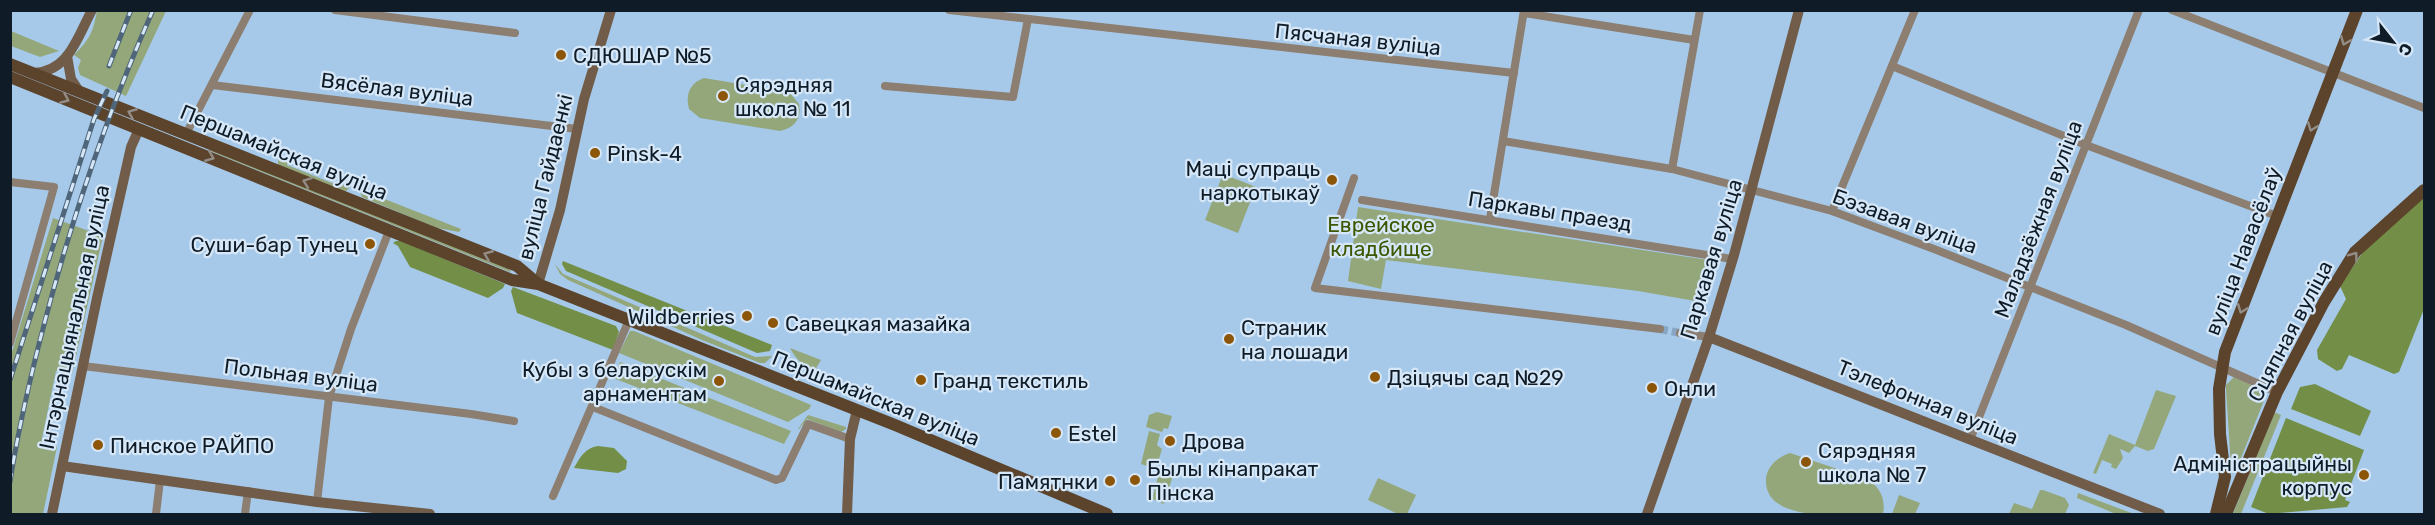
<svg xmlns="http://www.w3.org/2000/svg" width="2435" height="525" font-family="Rubik,sans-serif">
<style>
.green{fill:#94a77b}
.forest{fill:#738f47}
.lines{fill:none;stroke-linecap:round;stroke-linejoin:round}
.street-tunnel{stroke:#88a6c2;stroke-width:8;stroke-dasharray:8 4;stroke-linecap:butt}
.street{stroke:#8c7e70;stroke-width:8}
.secondary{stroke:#705c48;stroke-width:10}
.primary{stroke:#5c442c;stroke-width:12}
.rail-casing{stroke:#4f6579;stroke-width:5}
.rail{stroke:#d6e7f8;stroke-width:3;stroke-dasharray:9;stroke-linecap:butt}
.oneway{stroke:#938d88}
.poi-dot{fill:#8c5507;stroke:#d6e7f8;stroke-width:2}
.labels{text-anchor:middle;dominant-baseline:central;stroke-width:4.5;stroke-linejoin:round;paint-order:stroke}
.street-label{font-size:21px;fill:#0f1c27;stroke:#d6e7f8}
.poi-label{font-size:21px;fill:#0f1c27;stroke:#d6e7f8;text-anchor:start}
.park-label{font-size:21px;fill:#3d5701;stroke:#d6e7f8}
</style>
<rect width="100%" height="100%" fill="#a6c9e9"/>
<g class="green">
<path d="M97 11H166L126 96 80 75 78 68 81 60 74 55C89 40 93 33 97 11Z"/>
<path d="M10 31H11L59 51 40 57 11 46Z"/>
<path d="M704 78 789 92 799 104C802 119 794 128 780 131L700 118 689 109C685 94 690 83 704 78Z"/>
<path d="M211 148 511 270 510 272 210 151Z"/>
<path d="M282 156 289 159 287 165 342 187 345 181 352 185 345 192 278 166V159Z"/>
<path d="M1223 174 1256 187 1238 233 1205 220Z"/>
<path d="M359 189 461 229 459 232 437 228 362 197Z"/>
<path d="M1358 207 1715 261 1701 302 1638 291 1386 260 1381 289 1348 281Z"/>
<path d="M53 218 103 236 72 374 56 371 41 443 57 447 43 514H11V355Z"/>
<path d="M555 264 563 274 755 357 772 356 765 363H760L702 340 568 280 560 274Z"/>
<path d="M630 331H634L811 405 809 409 788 422 619 353Z"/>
<path d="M790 348 821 360 815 370C805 369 795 358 790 348Z"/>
<path d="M784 358 799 371 822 381 821 384 786 370 782 363Z"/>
<path d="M620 362 791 431 784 444 613 378Z"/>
<path d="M2234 377 2262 390 2265 398 2239 463 2233 468 2231 466 2226 389V385Z"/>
<path d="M2156 390 2176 396 2154 449 2148 451 2135 446 2129 453 2120 449 2123 458 2116 469 2111 467 2112 464 2102 460 2096 474 2093 473 2109 434 2135 445Z"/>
<path d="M1157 412 1172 416 1168 429 1164 428 1162 432 1146 427 1149 415Z"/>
<path d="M2274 412 2281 415 2241 514H2233Z"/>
<path d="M808 415 846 427V429L841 432 807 419 799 429H798Z"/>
<path d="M1149 431 1160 434 1157 445 1162 449 1156 469 1141 464Z"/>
<path d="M1790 453 1867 479C1880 487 1886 499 1883 514 1853 515 1763 525 1766 479 1767 466 1778 457 1790 453Z"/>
<path d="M1163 468 1174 472 1164 504 1152 499 1160 469Z"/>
<path d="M1378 478 1416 495 1407 514H1398L1368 500Z"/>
<path d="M2040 490H2043L2065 498 2069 505 2065 514H2009L2014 503 2032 509Z"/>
<path d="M2078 493 2134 514H2116L2077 498Z"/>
<path d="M1899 495 1920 503 1915 514H1892Z"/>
</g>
<g class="forest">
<path d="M2424 194V309L2399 372 2394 374 2349 355 2342 369 2337 371 2318 359 2317 350 2346 299 2340 286 2365 249Z"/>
<path d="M396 241H401L505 284 503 288 488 298 410 267 398 246 393 243Z"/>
<path d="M563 261 772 345 770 351 757 353 566 271 562 264Z"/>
<path d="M513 287 616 326 619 332 613 350 517 313 511 291Z"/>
<path d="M2315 384 2371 411 2360 436 2291 409 2300 387Z"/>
<path d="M2286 418 2364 450 2345 500 2350 502 2347 507 2269 514 2251 507Z"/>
<path d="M598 446 614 448 627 461 626 469 618 473 574 468C580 457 585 448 598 446Z"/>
</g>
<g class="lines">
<path class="street-tunnel" d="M1660 329 1680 333"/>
<g class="street">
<path d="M335 10 515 33"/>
<path d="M949 10 1514 73"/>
<path d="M2172 10 2424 108"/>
<path d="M1524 13 1694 40"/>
<path d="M1892 66 2086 145 2277 216"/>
<path d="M212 85 577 129"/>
<path d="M885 86 1013 97 1028 19"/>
<path d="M186 134 250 10"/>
<path d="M1503 141 1672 169 1832 211 1934 249 2126 325 2277 392"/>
<path d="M1672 169 1700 10"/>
<path d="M1354 178 1315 288 1660 329"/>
<path d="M10 182 54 187 10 343"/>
<path d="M1362 200 1732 259"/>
<path d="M1832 211 1915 10"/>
<path d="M1490 219 1524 10"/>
<path d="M1680 333 1709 337"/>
<path d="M83 366 471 414 514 421"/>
<path d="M593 407 776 480 782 478 808 424 850 439"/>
<path d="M1970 440 2139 10"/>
<path d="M553 496 629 320"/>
<path d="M317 502 329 397 351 329 389 231"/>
<path d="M156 514 160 480"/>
<path d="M245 514 248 491"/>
</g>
<g class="secondary">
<path d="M67 56 71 79 79 91"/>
<path d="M34 73C69 71 77 38 92 10"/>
<path d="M538 284 560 210 584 99 611 10"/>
<path d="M1709 337 2160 514"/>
<path d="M62 466 317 502 430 514"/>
<path d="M52 514 97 298 131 147 139 129"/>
<path d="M847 514 850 439 857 410"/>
<path d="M1647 514 1709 337 1734 255 1799 10"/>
</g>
<g class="primary">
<path d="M10 64 517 266 537 283"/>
<path d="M10 77 512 280 538 284 895 425 1107 514"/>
<path d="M2216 514 2225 477 2220 434 2219 389 2225 352 2357 10"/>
<path d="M2226 514 2277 392 2324 302 2355 252 2424 190"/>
</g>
<g class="rail-casing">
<g id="rail">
<path d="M109 66 131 10"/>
<path d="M10 380 94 119 107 91"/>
<path d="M10 482C17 437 27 392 38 348 67 232 105 119 153 10"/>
</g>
</g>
<use href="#rail" class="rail"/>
</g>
<defs><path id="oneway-chevron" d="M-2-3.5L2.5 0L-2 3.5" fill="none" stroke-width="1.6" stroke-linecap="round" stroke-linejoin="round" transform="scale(1.5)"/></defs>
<g class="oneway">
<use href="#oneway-chevron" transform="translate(2345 41) rotate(112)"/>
<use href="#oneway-chevron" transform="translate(65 99) rotate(23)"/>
<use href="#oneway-chevron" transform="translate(132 113) rotate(-158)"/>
<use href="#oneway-chevron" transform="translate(2312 127) rotate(111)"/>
<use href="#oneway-chevron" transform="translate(210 157) rotate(22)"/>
<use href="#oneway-chevron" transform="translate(307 182) rotate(-159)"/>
<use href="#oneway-chevron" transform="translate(488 255) rotate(-158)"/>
<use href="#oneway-chevron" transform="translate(2354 256) rotate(-54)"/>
<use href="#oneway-chevron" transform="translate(2242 309) rotate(111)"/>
</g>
<g class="poi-dot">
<circle cx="561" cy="55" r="6"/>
<circle cx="723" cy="96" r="6"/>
<circle cx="595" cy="153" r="6"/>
<circle cx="1332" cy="180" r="6"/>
<circle cx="370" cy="244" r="6"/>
<circle cx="747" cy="316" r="6"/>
<circle cx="773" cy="323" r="6"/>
<circle cx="1229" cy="339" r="6"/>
<circle cx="1375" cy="377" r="6"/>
<circle cx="921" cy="380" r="6"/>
<circle cx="719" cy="381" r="6"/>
<circle cx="1652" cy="388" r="6"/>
<circle cx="1056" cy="433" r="6"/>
<circle cx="1170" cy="441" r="6"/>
<circle cx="98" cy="445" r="6"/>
<circle cx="1806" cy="462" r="6"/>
<circle cx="2364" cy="475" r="6"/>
<circle cx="1135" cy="480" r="6"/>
<circle cx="1110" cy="481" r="6"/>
</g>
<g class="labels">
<g class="street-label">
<text transform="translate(1358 39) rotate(6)">Пясчаная вуліца</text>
<text transform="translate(397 89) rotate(7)">Вясёлая вуліца</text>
<text transform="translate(284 152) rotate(22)">Першамайская вуліца</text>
<text transform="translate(545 177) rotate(-76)">вуліца Гайдаенкі</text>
<text transform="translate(1550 211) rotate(9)">Паркавы праезд</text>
<text transform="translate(2038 219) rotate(-69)">Маладзёжная вуліца</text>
<text transform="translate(1905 221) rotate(20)">Бэзавая вуліца</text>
<text transform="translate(2243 251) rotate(-69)">вуліца Навасёлаў</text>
<text transform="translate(1711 259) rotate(-73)">Паркавая вуліца</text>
<text transform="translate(74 317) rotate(-78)">Інтэрнацыянальная вуліца</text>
<text transform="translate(2290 331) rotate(-62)">Сцяпная вуліца</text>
<text transform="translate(301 375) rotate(7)">Польная вуліца</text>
<text transform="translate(876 398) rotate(22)">Першамайская вуліца</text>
<text transform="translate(1928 402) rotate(22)">Тэлефонная вуліца</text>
</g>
<g class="poi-label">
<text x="573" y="55">СДЮШАР №5</text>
<text x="735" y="84">Сярэдняя<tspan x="735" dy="24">школа № 11</tspan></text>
<text x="607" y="153">Pinsk-4</text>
<text x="1320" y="168" text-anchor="end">Маці супраць<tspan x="1320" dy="24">наркотыкаў</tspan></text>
<text x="358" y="244" text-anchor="end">Суши-бар Тунец</text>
<text x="735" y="316" text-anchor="end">Wildberries</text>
<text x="785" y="323">Савецкая мазайка</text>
<text x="1241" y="327">Страник<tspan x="1241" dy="24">на лошади</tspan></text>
<text x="707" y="369" text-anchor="end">Кубы з беларускім<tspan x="707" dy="24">арнаментам</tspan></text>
<text x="1387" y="377">Дзіцячы сад №29</text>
<text x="933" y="380">Гранд текстиль</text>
<text x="1664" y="388">Онли</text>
<text x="1068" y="433">Estel</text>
<text x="1182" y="441">Дрова</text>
<text x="110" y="445">Пинское РАЙПО</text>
<text x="1818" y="450">Сярэдняя<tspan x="1818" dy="24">школа № 7</tspan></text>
<text x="2352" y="463" text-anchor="end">Адміністрацыйны<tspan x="2352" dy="24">корпус</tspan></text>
<text x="1147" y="468">Былы кінапракат<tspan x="1147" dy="24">Пінска</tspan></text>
<text x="1098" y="481" text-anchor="end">Памятнки</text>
</g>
<g class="park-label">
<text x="1381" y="224">Еврейское<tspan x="1381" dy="24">кладбище</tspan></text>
</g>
</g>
<rect width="2435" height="525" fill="none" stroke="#0f1c27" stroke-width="24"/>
<g transform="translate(2393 42) rotate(121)" stroke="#d6e7f8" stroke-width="4.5" paint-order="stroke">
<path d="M0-4.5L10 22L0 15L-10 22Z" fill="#0f1c27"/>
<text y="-9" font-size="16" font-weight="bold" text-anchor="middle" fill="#0f1c27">С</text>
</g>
</svg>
